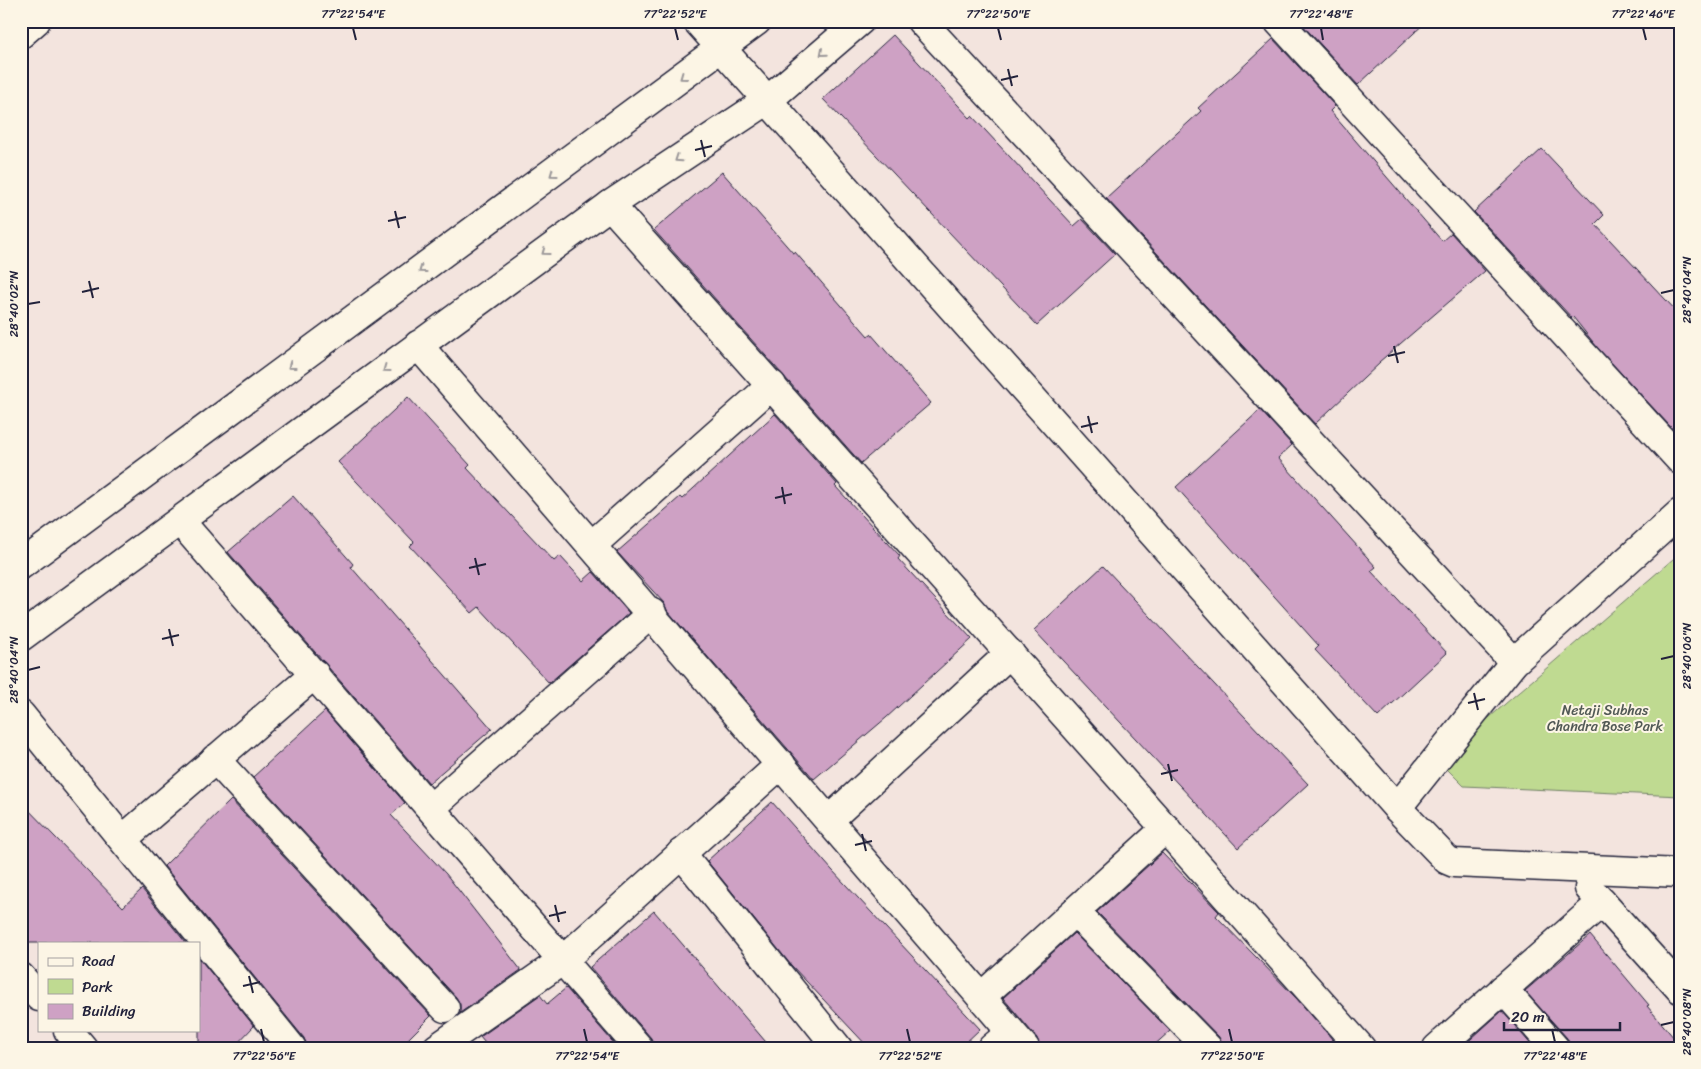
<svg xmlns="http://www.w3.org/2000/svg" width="1701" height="1069" font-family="Sriracha,sans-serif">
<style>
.green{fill:#bfda91;stroke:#707e66}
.building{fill:#cea1c4;stroke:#22223b}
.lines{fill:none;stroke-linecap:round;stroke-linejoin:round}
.minor-casing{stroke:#22223b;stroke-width:31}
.minor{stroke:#fcf5e5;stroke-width:28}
.oneway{stroke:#9a9698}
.ticks{fill:none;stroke:#22223b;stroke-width:2}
.labels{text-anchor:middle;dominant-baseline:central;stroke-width:4;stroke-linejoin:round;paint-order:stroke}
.park-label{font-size:14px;fill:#515955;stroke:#fcf5e5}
.neatline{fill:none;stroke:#22223b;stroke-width:2}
.ticks-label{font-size:12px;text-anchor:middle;fill:#22223b}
</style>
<rect width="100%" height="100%" fill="#f3e4de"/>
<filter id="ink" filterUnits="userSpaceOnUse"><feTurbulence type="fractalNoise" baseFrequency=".02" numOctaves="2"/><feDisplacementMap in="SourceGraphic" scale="10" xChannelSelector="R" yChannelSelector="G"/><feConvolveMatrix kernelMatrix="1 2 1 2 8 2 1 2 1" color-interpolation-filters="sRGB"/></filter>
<g filter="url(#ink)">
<path class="green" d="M1680 553V796L1464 786 1439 761Z"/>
<g class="building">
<path d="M1299 21H1427L1358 85Z"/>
<path d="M893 35 970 118 972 116 1074 226 1082 219 1115 254 1037 325 823 99Z"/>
<path d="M1273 39 1335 106 1330 111 1442 241 1451 233 1485 271 1379 362 1380 363 1315 424 1106 198 1201 111 1198 108Z"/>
<path d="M1542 149 1604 215 1595 224 1680 315V437L1597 347 1573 317 1572 318 1474 212Z"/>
<path d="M722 172 793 253 795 252 868 336 871 334 931 403 861 463 654 230Z"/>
<path d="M408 397 470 465 467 468 554 561 560 556 583 581 593 572 629 613 549 683 479 607 472 613 410 546 414 542 338 462Z"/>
<path d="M1260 410 1292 445 1278 458 1376 567 1371 571 1447 653 1378 717 1315 650 1319 646 1176 487Z"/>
<path d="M775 414 837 484 835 486 900 556 898 559 972 639 886 718 814 779 667 610 664 603 617 552 680 497 682 499Z"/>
<path d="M293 496 353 564 351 567 492 729 429 783 228 552Z"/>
<path d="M1103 566 1308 784 1238 848 1034 630Z"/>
<path d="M325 711 405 803 391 815 446 874 521 970 460 1013V1004L456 997 253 777Z"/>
<path d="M231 800 431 1016 399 1048H307L304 1038 164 866Z"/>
<path d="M21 802 123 907 142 889 186 943H21Z"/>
<path d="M772 802 832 870 980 1029 960 1048H869L791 965 707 861Z"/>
<path d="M1162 853 1219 912 1216 916 1298 1000 1340 1048H1223L1219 1037 1097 912Z"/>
<path d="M654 911 714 981 771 1048H654L651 1038 590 967Z"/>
<path d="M1074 933 1170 1031 1151 1048H1040L1037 1038 1003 998Z"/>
<path d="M1590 935 1649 1005 1647 1006 1680 1045V1048H1570L1567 1038 1525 991Z"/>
<path d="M199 958 254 1026 233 1048H199Z"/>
<path d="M566 988 618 1048H489L480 1037 540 995 547 1004Z"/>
<path d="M1502 1011 1534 1048H1461Z"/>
</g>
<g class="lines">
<g class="minor-casing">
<g id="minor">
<path d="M697 21 1397 808 1447 860 1454 863 1680 873"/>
<path d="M921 21 1514 662"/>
<path d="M1278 21 1680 460"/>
<path d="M21 34 36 21"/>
<path d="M610 205 1361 1048"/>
<path d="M418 345 1025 1048"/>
<path d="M180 521 639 1048"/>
<path d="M592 545 772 385"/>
<path d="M21 565 757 21"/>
<path d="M21 637 610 205 768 100 860 21"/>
<path d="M21 715 292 1048"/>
<path d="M215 759 445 1008"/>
<path d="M431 808 652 613"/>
<path d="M1397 808 1514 662 1680 513"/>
<path d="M829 820 1010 653"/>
<path d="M123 839 315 674"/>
<path d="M681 853 838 1048"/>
<path d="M1589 888 1680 989"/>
<path d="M1075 912 1208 1048"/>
<path d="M21 977 39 997"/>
<path d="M1503 989 1555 1048"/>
<path d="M981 997 1166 828"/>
<path d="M68 1030 83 1048"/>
<path d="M437 1048 563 960 781 764"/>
<path d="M992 1048 1011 1032"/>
<path d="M1437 1048 1602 902"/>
</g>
</g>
<use href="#minor" class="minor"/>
</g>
<defs><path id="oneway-chevron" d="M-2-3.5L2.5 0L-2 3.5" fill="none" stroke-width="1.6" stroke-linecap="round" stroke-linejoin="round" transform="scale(1.25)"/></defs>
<g class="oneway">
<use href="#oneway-chevron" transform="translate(823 53) rotate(139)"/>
<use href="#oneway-chevron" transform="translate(683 77) rotate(144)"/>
<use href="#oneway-chevron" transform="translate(678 159) rotate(146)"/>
<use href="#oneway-chevron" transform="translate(553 174) rotate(144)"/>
<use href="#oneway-chevron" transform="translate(545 252) rotate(144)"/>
<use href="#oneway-chevron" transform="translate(422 270) rotate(144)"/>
<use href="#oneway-chevron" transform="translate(291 366) rotate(144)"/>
<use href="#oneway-chevron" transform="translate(386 369) rotate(144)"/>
</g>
</g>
<path class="ticks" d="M353 28 356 40M675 28 678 40M998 28 1001 40M1321 28 1323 40M1643 28 1646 40M1008 69 1012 86M1001 80 1018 76M701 140 705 157M695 150 712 146M395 211 399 228M388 221 406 217M89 281 93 298M82 292 99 288M1661 293 1674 290M28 304 40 302M1394 346 1398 363M1388 356 1405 352M1088 416 1092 433M1081 427 1098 423M782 487 785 504M775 498 792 494M475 558 479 575M469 568 486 564M169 629 173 646M162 639 179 635M1661 659 1674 656M28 670 40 667M1474 693 1478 710M1468 703 1485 699M1168 764 1172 781M1161 774 1178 770M862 834 866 851M855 845 872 841M555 905 559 922M549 916 566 912M249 976 253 993M243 986 260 982M1661 1025 1674 1022M261 1029 264 1042M584 1029 587 1042M907 1029 910 1042M1229 1029 1232 1042M1552 1029 1555 1042"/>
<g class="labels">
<g class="park-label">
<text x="1605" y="710">Netaji Subhas<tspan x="1605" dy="16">Chandra Bose Park</tspan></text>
</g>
</g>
<rect width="1701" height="1069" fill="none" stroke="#fcf5e5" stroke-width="55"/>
<rect x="38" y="942" width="162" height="90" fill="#fcf5e5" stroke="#a5a1a1"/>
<rect x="48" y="958" width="25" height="8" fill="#fcf5e5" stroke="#a5a1a1"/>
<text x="82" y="966" font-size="15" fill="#22223b">Road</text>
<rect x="48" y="979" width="25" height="15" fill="#bfda91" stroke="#a5a1a1"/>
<text x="82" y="992" font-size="15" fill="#22223b">Park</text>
<rect x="48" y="1004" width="25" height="15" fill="#cea1c4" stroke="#a5a1a1"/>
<text x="82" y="1016" font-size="15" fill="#22223b">Building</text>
<path d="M1504 1022v8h116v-8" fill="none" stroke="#22223b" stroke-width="2.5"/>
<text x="1511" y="1022" font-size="15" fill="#22223b" stroke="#fcf5e5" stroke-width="4" paint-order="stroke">20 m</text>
<rect x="28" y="28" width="1646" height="1014" class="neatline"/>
<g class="ticks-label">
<text x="353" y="18">77°22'54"E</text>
<text x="675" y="18">77°22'52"E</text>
<text x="998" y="18">77°22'50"E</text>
<text x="1321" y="18">77°22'48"E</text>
<text x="1643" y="18">77°22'46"E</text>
<text transform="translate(1687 290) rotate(-90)" y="4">28°40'04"N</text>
<text transform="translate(14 304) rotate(-90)" y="4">28°40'02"N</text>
<text transform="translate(1687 656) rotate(-90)" y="4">28°40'06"N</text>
<text transform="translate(14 670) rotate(-90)" y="4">28°40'04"N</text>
<text transform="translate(1687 1022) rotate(-90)" y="4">28°40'08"N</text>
<text x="264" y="1060">77°22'56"E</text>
<text x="587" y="1060">77°22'54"E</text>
<text x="910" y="1060">77°22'52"E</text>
<text x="1232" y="1060">77°22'50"E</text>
<text x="1555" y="1060">77°22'48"E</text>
</g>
</svg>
